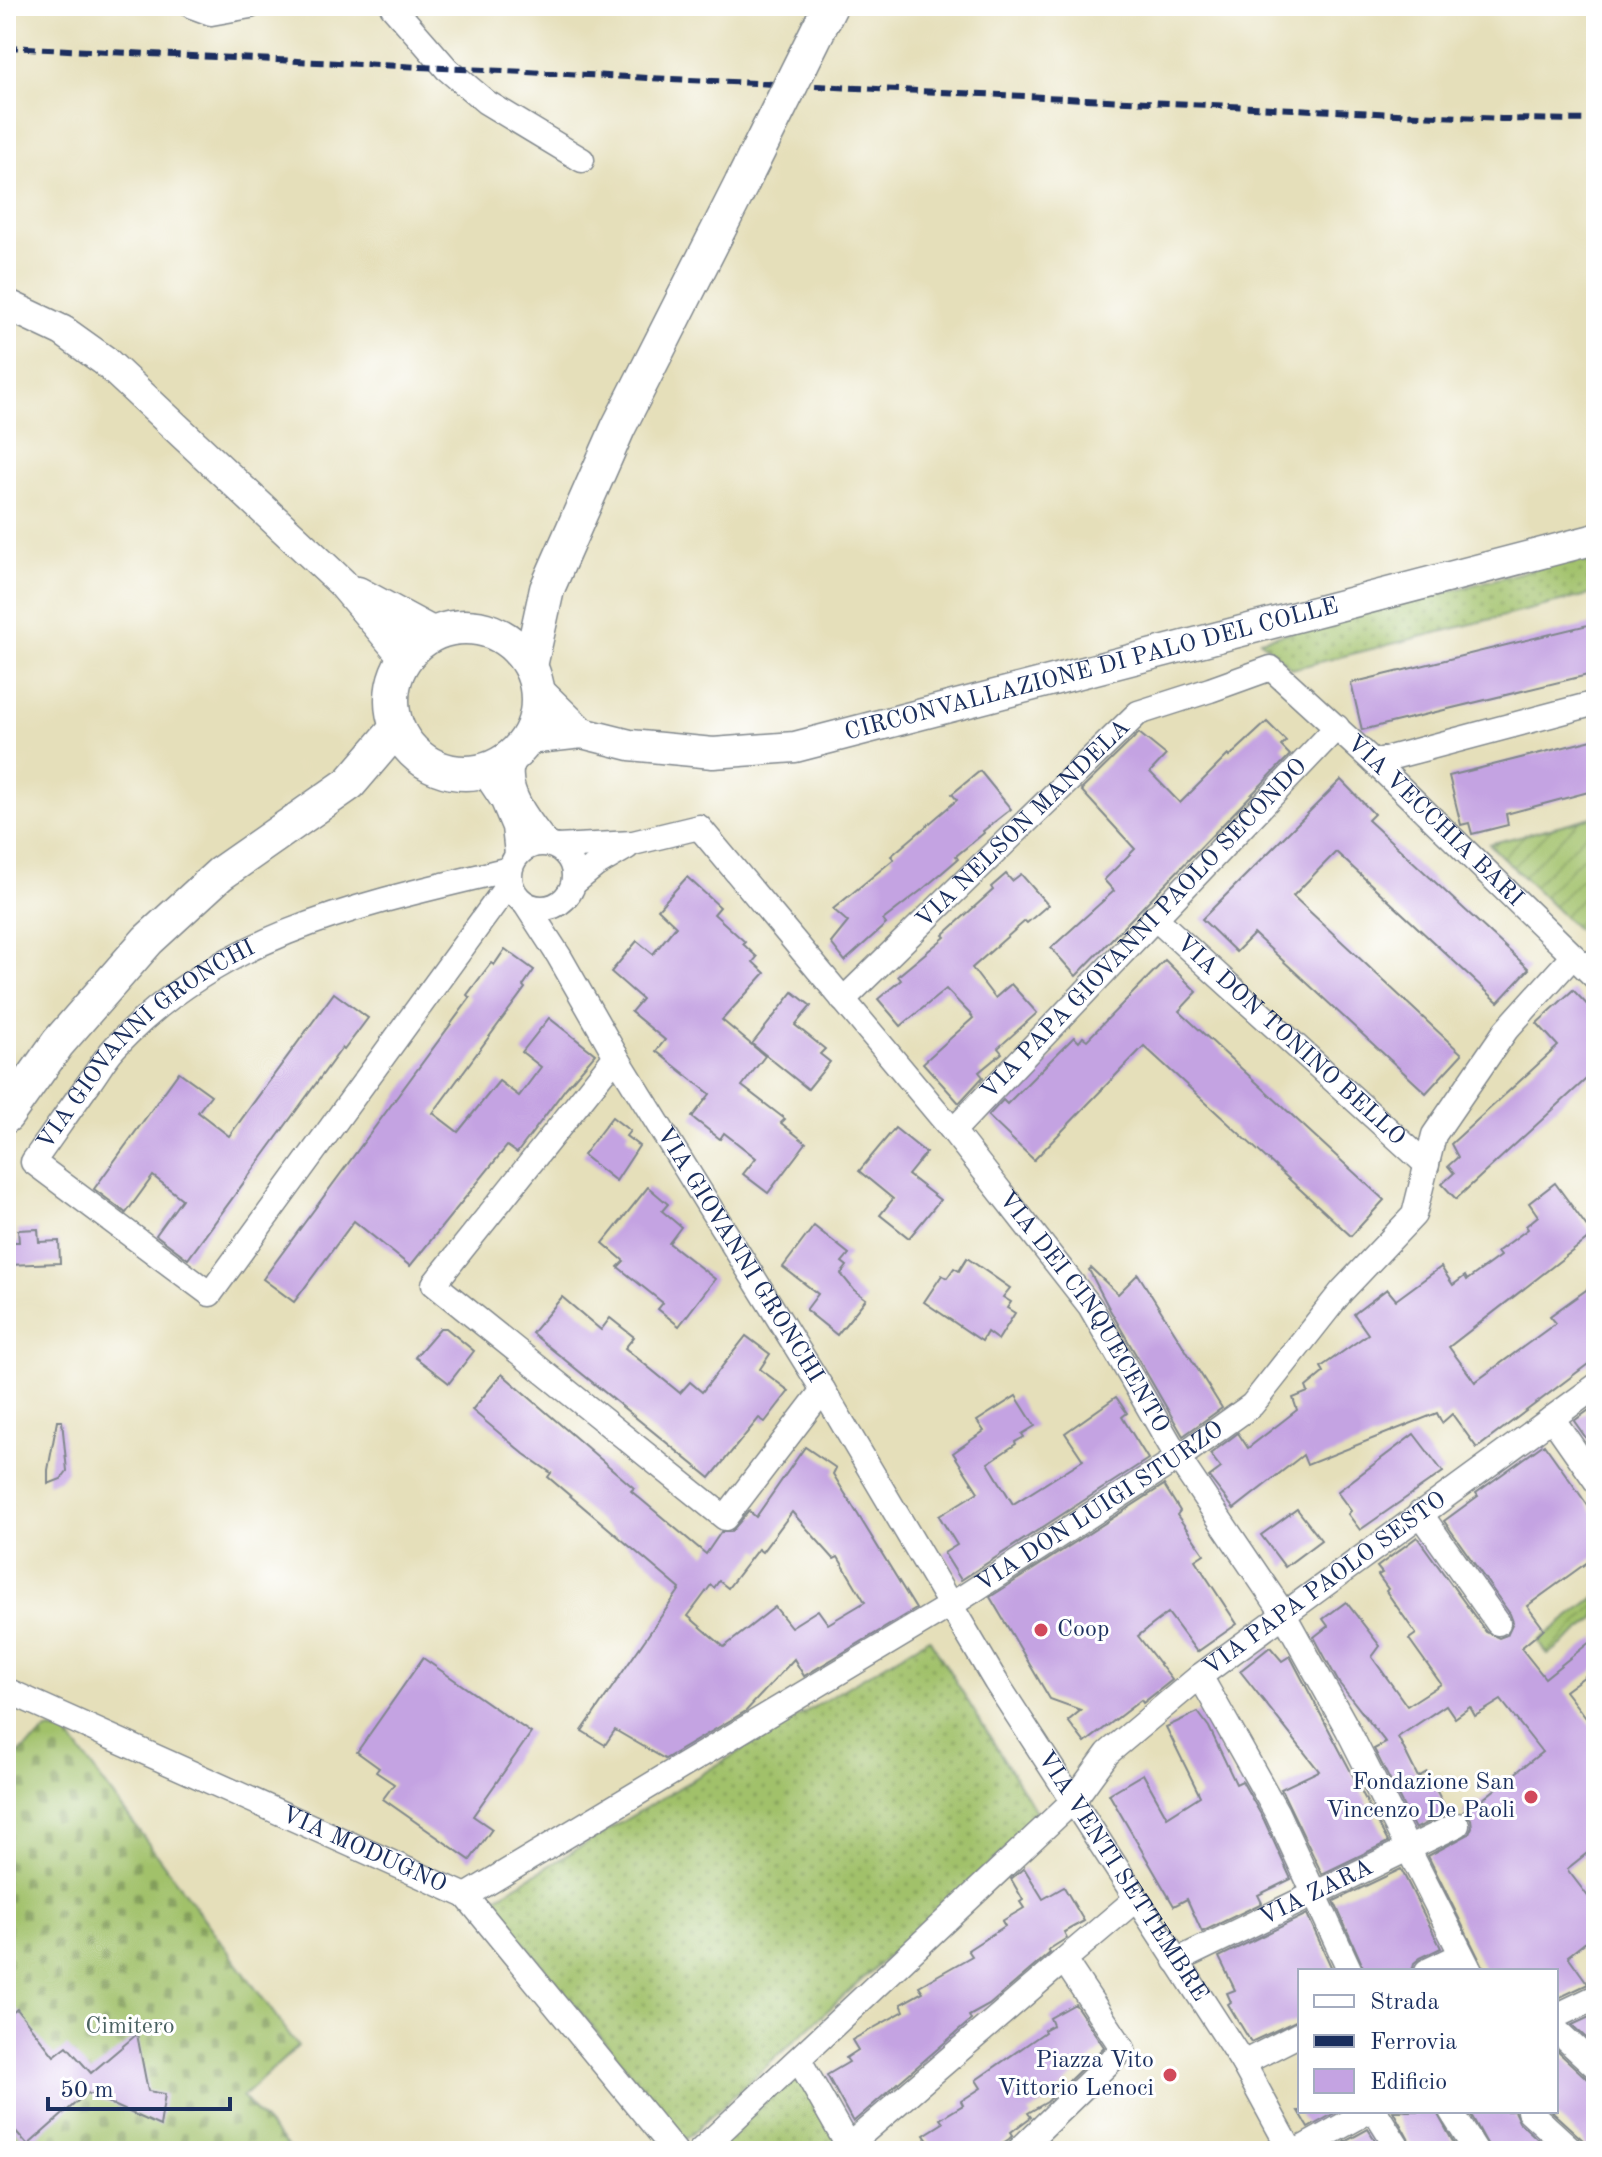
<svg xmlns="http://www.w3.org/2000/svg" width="1602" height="2157" font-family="'Old Standard TT',serif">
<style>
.grass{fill:url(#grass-dots);stroke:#5e7864;stroke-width:2}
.cemetery{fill:url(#cemetery-stones);stroke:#5e7864;stroke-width:2}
.garden{fill:url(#garden-furrows);stroke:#5e7864;stroke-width:2}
.building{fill:#c4a3e2;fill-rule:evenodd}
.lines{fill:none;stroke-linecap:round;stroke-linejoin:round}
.minor-casing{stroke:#80878c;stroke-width:27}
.tertiary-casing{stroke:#80878c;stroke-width:33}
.secondary-casing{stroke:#80878c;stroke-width:37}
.minor{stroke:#fff;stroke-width:24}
.tertiary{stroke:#fff;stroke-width:30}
.secondary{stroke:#fff;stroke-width:34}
.rail{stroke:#1b2f5e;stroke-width:6;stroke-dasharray:12 6;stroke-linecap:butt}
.secondary-bridge-casing{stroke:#80878c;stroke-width:37;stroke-linecap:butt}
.secondary-bridge{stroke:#fff;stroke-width:34}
.poi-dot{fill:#d1495b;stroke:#fff;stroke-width:3}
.labels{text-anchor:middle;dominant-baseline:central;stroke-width:6;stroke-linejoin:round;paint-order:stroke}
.street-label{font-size:24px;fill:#1b2f5e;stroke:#fff}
.poi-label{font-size:24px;fill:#1b2f5e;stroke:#fff;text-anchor:end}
.park-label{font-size:24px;fill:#4a6262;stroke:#fff}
</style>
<defs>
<pattern id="grass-dots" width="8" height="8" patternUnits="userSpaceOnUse" patternTransform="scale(2)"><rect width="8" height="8" fill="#a1c16a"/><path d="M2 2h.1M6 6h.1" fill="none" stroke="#829d5a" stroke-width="1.8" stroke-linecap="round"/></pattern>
<pattern id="cemetery-stones" width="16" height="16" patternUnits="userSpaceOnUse" patternTransform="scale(2)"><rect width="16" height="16" fill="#a1c16a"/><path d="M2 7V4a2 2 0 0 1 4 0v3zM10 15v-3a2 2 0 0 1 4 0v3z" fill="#829d5a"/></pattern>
<pattern id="garden-furrows" width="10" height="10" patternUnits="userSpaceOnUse" patternTransform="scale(2)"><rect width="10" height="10" fill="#a1c16a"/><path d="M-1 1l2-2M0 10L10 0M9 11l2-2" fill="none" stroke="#829d5a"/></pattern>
</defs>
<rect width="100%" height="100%" fill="#fff"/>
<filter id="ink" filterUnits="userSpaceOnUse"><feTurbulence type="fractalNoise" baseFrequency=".0125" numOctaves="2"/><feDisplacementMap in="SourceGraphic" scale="16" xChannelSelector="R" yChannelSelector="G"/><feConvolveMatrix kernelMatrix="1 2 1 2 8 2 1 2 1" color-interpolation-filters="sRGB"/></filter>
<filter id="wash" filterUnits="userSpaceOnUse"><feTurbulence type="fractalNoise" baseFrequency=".006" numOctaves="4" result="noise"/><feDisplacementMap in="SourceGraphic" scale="32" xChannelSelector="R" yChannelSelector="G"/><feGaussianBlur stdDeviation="1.8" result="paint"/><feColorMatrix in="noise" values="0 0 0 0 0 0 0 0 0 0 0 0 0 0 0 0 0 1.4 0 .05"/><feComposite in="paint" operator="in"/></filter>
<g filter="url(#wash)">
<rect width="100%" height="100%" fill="#e5dfba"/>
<g class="grass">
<path d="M1596 553V593L1292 669 1260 640Z"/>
<path d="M929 1638 1040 1818 685 2140 490 1901Z"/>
<path d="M798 2072 843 2151H712Z"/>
</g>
<path class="cemetery" d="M48 1730 66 1732 298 2046 242 2097 291 2151H6V1763Z"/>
<g class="garden">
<path d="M1596 816V948L1489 844Z"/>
<path d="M1596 1596V1618L1548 1655 1538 1641Z"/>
</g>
<g id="blocks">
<g class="building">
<path d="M1596 623V673L1362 730 1351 683Z"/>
<path d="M1267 722 1286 741 1281 746 1290 755 1076 976 1051 948 1114 891 1104 880 1135 849 1081 790 1139 733 1166 755 1150 772 1180 803 1228 755 1229 757Z"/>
<path d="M1596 739V790L1506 814 1508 825 1472 834 1469 823 1461 825 1449 776Z"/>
<path d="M980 771 1011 809 983 831 984 833 956 856 958 859 923 889 883 920 886 924 845 961 831 943 848 922 833 909 894 859 891 856 957 800 952 794Z"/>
<path d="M1341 780 1374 814 1368 820 1529 969 1498 1002 1336 852 1293 896 1462 1054 1426 1093 1254 934 1236 952 1202 919Z"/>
<path d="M1006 874 1012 881 1021 874 1048 905 1027 923 1025 921 972 968 995 998 1011 984 1037 1013 998 1048 1002 1053 979 1072 983 1077 959 1103 923 1063 973 1018 971 1015 946 989 901 1026 878 999 901 980 898 976 945 937 943 935 993 890 991 887Z"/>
<path d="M687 877 720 907 714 914 745 942 743 944 757 957 753 962 765 973 722 1020 765 1056 742 1086 785 1119 781 1123 806 1143 768 1193 743 1174 756 1158 724 1133 720 1139 692 1117 710 1094 656 1051 665 1040 631 1012 642 999 611 972 637 941 653 954 676 926 658 909Z"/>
<path d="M505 949 534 970 523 986 525 988 433 1113 458 1132 499 1081 519 1096 541 1067 522 1052 549 1018 595 1054 566 1088 517 1153 507 1146 410 1266 354 1221 294 1302 263 1279 470 998 467 995 491 963 494 965Z"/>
<path d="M1165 960 1197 992 1179 1011 1384 1200 1351 1236 1144 1046 1034 1160 988 1116 1003 1100 1007 1104 1074 1037 1079 1042 1083 1037 1087 1040Z"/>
<path d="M1573 990 1596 1014V1070L1456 1199 1442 1184 1454 1173 1448 1166 1458 1157 1451 1144 1558 1046 1537 1023Z"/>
<path d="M793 992 811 1006 795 1025 825 1049 820 1054 830 1062 808 1089 752 1044Z"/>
<path d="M334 993 368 1018 344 1050 342 1048 188 1259 156 1235 182 1199 153 1176 126 1213 94 1189 179 1072 211 1095 198 1112 229 1136Z"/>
<path d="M612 1117 630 1131 626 1136 639 1146 616 1181 583 1155Z"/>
<path d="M895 1128 926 1153 908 1175 940 1200 909 1238 880 1215 893 1199 859 1171Z"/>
<path d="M1555 1183 1593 1235 1449 1347 1475 1382 1556 1323 1550 1316 1596 1283V1358L1477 1448 1452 1414 1442 1423 1437 1413 1307 1465 1303 1455 1234 1509 1209 1477 1221 1468 1210 1454 1238 1433 1248 1448 1297 1410 1293 1398 1308 1392 1306 1387 1324 1372 1321 1367 1368 1334 1354 1314 1387 1289 1396 1300 1441 1267 1453 1285 1465 1276 1467 1280 1500 1256 1497 1252 1528 1229 1526 1226 1538 1216 1529 1203Z"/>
<path d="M648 1187 668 1204 662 1211 681 1227 669 1243 715 1279 679 1326 658 1309 663 1303 618 1267 624 1261 603 1243Z"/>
<path d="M814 1226 849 1254 842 1262 847 1266 841 1274 854 1290 866 1299 837 1335 806 1310 818 1294 783 1267Z"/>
<path d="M38 1229 39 1242 59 1241 60 1263 7 1265 6 1242H19L18 1230Z"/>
<path d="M967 1258 1010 1288 1003 1297 1011 1302 1007 1308 1015 1313 998 1340 987 1332 982 1341 924 1302 942 1275 947 1278 954 1268 959 1271Z"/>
<path d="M1091 1268 1118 1294 1138 1274 1222 1408 1183 1436 1110 1310 1089 1270Z"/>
<path d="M562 1297 601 1330 610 1318 624 1329 634 1337 625 1348 680 1393 690 1382 702 1392 746 1336 770 1354 760 1369 789 1391 765 1422 759 1418 710 1478 532 1333Z"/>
<path d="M440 1328H446L474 1351 449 1383 415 1357Z"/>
<path d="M502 1374 634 1488 631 1491 706 1554 721 1532H731L749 1511 756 1517 805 1447 836 1468 833 1474 916 1609 804 1676 794 1659 746 1711 665 1759 615 1730 605 1745 582 1731 680 1589 548 1477 551 1473 524 1454 472 1410ZM792 1512 834 1559 838 1557 865 1602 828 1624 818 1610 791 1627 775 1607 724 1647 688 1616 711 1585 714 1588 719 1581 728 1588 758 1549 762 1552Z"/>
<path d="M1016 1396 1035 1426 1022 1434 1024 1437 1015 1442 1016 1444 988 1463 1013 1504 1083 1460 1065 1433 1116 1397 1127 1413 1122 1417 1148 1459 961 1580 944 1553 957 1545 939 1516 978 1492 953 1453 984 1431 977 1421Z"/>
<path d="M1596 1405V1452L1574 1421Z"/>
<path d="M57 1421H62L67 1471 61 1479 48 1484V1470Z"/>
<path d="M1414 1434 1443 1472 1360 1530 1348 1514 1351 1511 1337 1492Z"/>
<path d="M1544 1444 1596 1517V1556L1527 1606 1544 1629 1521 1648 1545 1678 1596 1637V1668L1565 1691 1596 1731V1846L1567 1869 1596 1907V1934L1568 1956 1588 1984 1556 1999V1971H1485L1428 1856 1469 1834 1472 1827 1471 1819 1463 1812 1476 1800 1478 1803 1542 1752 1501 1700 1475 1716 1470 1707 1455 1718 1446 1705 1398 1737 1418 1777 1427 1772 1448 1813 1415 1829 1374 1749 1386 1743 1339 1683 1314 1637 1328 1626 1323 1619 1346 1602 1380 1646 1372 1657 1407 1706 1441 1684 1409 1639 1416 1634 1386 1591 1388 1589 1378 1575 1382 1573 1377 1567 1417 1537 1486 1632 1499 1638 1507 1635 1513 1622 1510 1614 1444 1521 1478 1496 1476 1493Z"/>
<path d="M1164 1485 1180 1511 1177 1515 1204 1554 1195 1560 1237 1624 1197 1652 1168 1613 1138 1636 1172 1680 1143 1703 1141 1700 1085 1743 1068 1721 1081 1710 1050 1699 990 1597Z"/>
<path d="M1297 1509 1321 1540 1285 1567 1261 1535Z"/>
<path d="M1270 1647 1282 1661 1290 1656 1388 1842 1322 1874 1281 1789 1319 1771 1240 1671Z"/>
<path d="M423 1658 531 1733 473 1816 492 1829 470 1860 383 1799 394 1784 376 1772 379 1768 357 1752Z"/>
<path d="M1198 1712 1209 1727 1236 1784 1242 1781 1264 1820 1291 1879 1258 1895 1262 1903 1202 1932 1187 1899 1174 1906 1109 1794 1143 1774 1167 1817 1200 1796 1166 1727Z"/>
<path d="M1024 1868 1043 1899 1064 1887 1084 1921 1064 1932 1067 1938 1048 1950 1050 1953 989 2005 969 2016 971 2020 853 2122 827 2075 849 2062 846 2058 858 2050 852 2040 904 2011 901 2004 923 1992 919 1986 972 1956 968 1950 1005 1926 1002 1921 1024 1908 1020 1902 1023 1900 1011 1879Z"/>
<path d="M1401 1869 1441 1948 1420 1958 1414 1963 1412 1971H1365L1334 1901Z"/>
<path d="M1307 1914 1333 1971H1300V2019L1251 2042 1228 2004 1231 2002 1227 1993 1235 1990 1219 1957Z"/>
<path d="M1075 2004 1104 2047 1047 2102 1028 2113 1031 2117 1011 2132 1013 2135 1009 2139 991 2151H935L924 2135 943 2123 940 2119 963 2105 961 2101 981 2088 976 2080 1045 2032 1044 2030 1053 2025 1050 2018Z"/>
<path d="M17 2009 54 2056 67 2046 91 2073 137 2034 148 2091 165 2094 160 2126 87 2093 28 2145 6 2120V2018Z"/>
<path d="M1596 2014V2047L1572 2025Z"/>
<path d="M1556 2050 1586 2078 1596 2082V2151H1588L1583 2140 1551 2111H1556Z"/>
<path d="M1298 2111H1338L1308 2128Z"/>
<path d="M1393 2111H1436L1458 2151H1415Z"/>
<path d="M1469 2111H1514L1519 2122 1543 2144 1532 2151H1491Z"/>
<path d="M1368 2129 1382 2151H1328Z"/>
</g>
</g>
</g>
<g filter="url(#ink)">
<use href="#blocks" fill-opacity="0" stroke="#80878c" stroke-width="2"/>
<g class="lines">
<g class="minor-casing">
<g id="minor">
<path d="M192 6 211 13 250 6"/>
<path d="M392 6 447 69 486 102 582 160"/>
<path d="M518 752C516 757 512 764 511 770 508 797 532 824 547 844"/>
<path d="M1374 762 1596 703"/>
<path d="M483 771 503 801 514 827 517 854"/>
<circle cx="542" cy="876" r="32"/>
<path id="s1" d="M557 847 633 843 699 827 953 1131 1090 1306 1178 1458 1283 1613 1348 1730 1470 1971"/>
<path id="s2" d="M510 882 210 1294 33 1162C51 1137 68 1112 86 1087 96 1074 104 1059 115 1047 223 932 363 904 510 869"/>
<path d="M574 883 596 865 627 847"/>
<path id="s3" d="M526 905 559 956 616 1056 823 1390 996 1682 1243 2063 1291 2151"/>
<path id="s4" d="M1154 917 1427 1165"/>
<path id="s5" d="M843 1000 1138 713 1210 690 1271 668 1374 762 1596 978"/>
<path d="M616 1056 434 1284 725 1518 823 1390"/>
<path id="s6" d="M953 1131 1337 727"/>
<path d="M1552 1418 1596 1481"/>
<path d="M1420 1513 1498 1623"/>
<path d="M1200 1676 1277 1813 1350 1971"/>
<path id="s7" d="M6 1690 466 1896 675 2151"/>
<path id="s8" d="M466 1896 951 1605 1178 1458 1252 1405 1342 1291 1414 1215 1434 1135 1506 1030 1573 956"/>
<path id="s9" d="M1176 1961 1457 1825"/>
<path d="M1427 1971 1461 1955"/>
<path d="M1556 2016 1596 1997"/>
<path d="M1556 2030 1596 2067"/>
<path d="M799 2060 851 2151"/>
<path d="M1243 2063 1300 2034"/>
<path d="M1375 2111 1400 2151"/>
<path d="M1451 2111 1476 2151"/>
<path d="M1529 2111 1573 2151"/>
<path d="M848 2146 1064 1960"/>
<path id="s10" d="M700 2151 1073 1801 1108 1753 1200 1676 1596 1386"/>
<path d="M1018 2151 1123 2049 1064 1960 1136 1899"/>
<path d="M1297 2151 1369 2111"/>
</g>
</g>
<g class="tertiary-casing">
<g id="tertiary">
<path d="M6 304 63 331 105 361 342 583 405 658"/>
<path d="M358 592 434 633"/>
<path d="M538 690 582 733"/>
<path id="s11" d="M528 739 582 733 630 745 713 753 795 747 1596 539"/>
</g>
</g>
<g class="secondary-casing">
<g id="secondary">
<circle cx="465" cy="700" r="73"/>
<path d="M530 666 547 589 618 428 742 183"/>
<path d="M6 1116 58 1043 148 940 220 874 350 783 397 728"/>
</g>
</g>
<use href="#minor" class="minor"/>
<use href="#tertiary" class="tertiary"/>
<use href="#secondary" class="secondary"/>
<path class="rail" d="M6 47 1501 119 1596 120"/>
<g class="secondary-bridge-casing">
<path id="secondary-bridge" d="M742 183 830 6"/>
</g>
<use href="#secondary-bridge" class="secondary-bridge"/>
</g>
</g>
<g class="poi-dot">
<circle cx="1041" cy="1630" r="8"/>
<circle cx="1531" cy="1797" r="8"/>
<circle cx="1170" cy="2075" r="8"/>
</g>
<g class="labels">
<g class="street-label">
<text stroke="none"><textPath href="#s11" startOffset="576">CIRCONVALLAZIONE DI PALO DEL COLLE</textPath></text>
<text stroke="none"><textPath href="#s5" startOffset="776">VIA VECCHIA BARI</textPath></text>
<text stroke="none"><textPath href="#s5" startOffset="252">VIA NELSON MANDELA</textPath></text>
<text stroke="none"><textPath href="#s6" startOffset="278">VIA PAPA GIOVANNI PAOLO SECONDO</textPath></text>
<text stroke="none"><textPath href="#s4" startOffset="184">VIA DON TONINO BELLO</textPath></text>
<text stroke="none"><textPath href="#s2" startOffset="896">VIA GIOVANNI GRONCHI</textPath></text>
<text stroke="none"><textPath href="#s3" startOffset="410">VIA GIOVANNI GRONCHI</textPath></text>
<text stroke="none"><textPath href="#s1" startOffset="764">VIA DEI CINQUECENTO</textPath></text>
<text stroke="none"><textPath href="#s8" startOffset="744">VIA DON LUIGI STURZO</textPath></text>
<text stroke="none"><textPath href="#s10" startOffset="846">VIA PAPA PAOLO SESTO</textPath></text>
<text stroke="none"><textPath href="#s7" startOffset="392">VIA MODUGNO</textPath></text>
<text stroke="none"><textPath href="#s3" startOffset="1140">VIA VENTI SETTEMBRE</textPath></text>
<text stroke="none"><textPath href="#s9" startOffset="156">VIA ZARA</textPath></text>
</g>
<g class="poi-label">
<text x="1057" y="1630" text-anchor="start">Coop</text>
<text x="1515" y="1783">Fondazione San<tspan x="1515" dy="28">Vincenzo De Paoli</tspan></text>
<text x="1154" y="2061">Piazza Vito<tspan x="1154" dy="28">Vittorio Lenoci</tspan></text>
</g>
<g class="park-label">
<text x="130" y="2027">Cimitero</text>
</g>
</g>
<rect width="1602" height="2157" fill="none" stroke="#fff" stroke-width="32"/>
<rect x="1298" y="1969" width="260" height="144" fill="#ffffff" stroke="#a4acbf" stroke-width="2"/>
<rect x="1314" y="1995" width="40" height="12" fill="#ffffff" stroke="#a4acbf" stroke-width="2"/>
<text x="1370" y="2009" font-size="24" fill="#1b2f5e">Strada</text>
<rect x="1314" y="2035" width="40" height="12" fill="#1b2f5e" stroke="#a4acbf" stroke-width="2"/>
<text x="1370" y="2049" font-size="24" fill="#1b2f5e">Ferrovia</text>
<rect x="1314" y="2069" width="40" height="24" fill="#c4a3e2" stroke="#a4acbf" stroke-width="2"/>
<text x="1370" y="2089" font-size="24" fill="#1b2f5e">Edificio</text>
<path d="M48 2097v12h182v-12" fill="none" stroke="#1b2f5e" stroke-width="4"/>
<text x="60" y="2097" font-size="24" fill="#1b2f5e" stroke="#ffffff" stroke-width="6" paint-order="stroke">50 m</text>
</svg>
